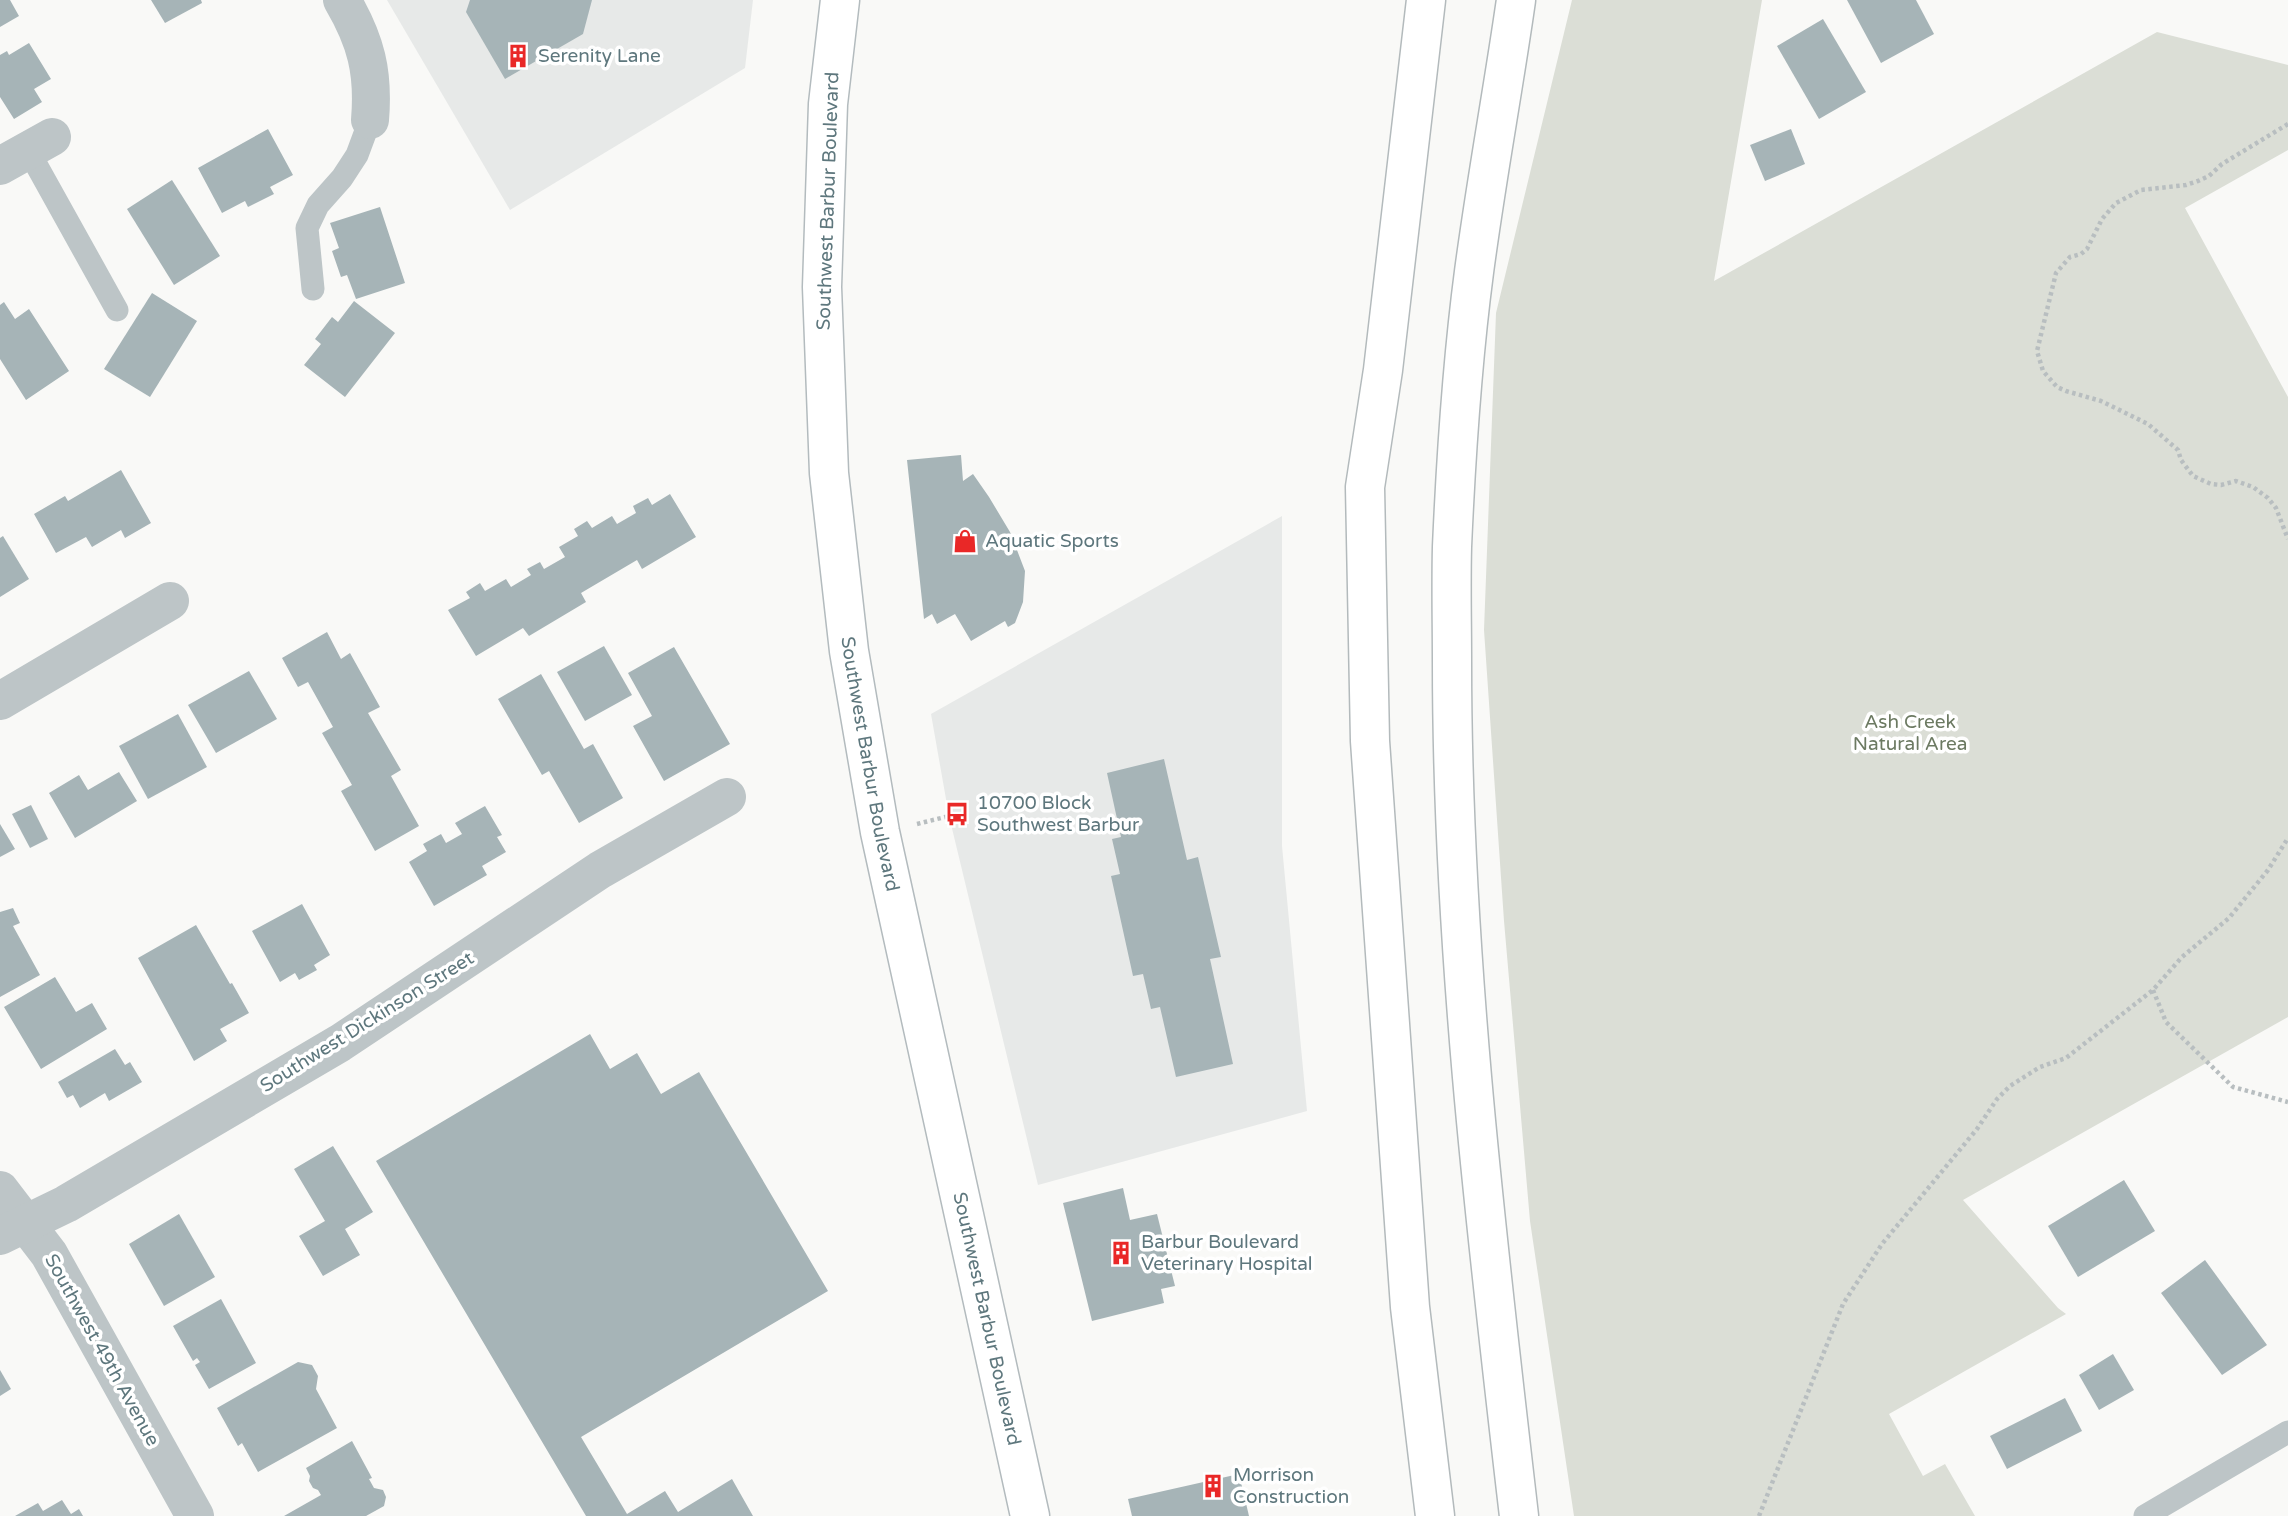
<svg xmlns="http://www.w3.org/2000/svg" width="2288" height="1516" font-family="'Varela Round',sans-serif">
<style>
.built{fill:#e7e9e8}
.green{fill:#dbded6}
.building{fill:#a6b4b7}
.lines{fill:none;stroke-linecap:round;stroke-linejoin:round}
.primary-casing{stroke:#b3bbbe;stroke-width:41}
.motorway-casing{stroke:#b3babc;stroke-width:41}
.path{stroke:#b8bec0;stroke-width:4.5;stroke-dasharray:3.5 3.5;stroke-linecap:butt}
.service{stroke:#bdc5c7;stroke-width:23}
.minor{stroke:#bdc5c7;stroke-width:38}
.primary{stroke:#fff;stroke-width:38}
.motorway{stroke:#fff;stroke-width:38}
.labels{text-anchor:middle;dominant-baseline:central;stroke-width:7;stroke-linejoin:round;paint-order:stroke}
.poi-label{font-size:19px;fill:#5e777d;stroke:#fff;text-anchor:start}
.street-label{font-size:19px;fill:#5e777d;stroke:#fff}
.park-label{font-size:19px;fill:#6c7a62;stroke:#fff}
</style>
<rect width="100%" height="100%" fill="#f9f9f7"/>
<g class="built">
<path d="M387 0H753L745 68 510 210Z"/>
<path d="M1282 516V846L1307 1111 1038 1185 949 816 931 714Z"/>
</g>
<path class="green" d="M1572 0H1762L1714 281 2157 32 2288 65V150L2185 208 2288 397V1017L1963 1200 2058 1308 2066 1314 1889 1414 1923 1476 1945 1464 1975 1516H1574L1530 1221 1504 921 1484 630 1496 313Z"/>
<g class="building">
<path d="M0 0H10L19 16 0 27Z"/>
<path d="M151 0H201L202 3 165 23Z"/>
<path d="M470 0H592L583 34 505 79 466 12Z"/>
<path d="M1847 0H1916L1934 34 1881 63Z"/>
<path d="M1823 19 1866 92 1819 119 1777 46Z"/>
<path d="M29 43 51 79 34 89 42 102 14 119 0 97V55L7 51 9 55Z"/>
<path d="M268 129 293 175 270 187 274 194 248 207 245 201 222 213 198 168Z"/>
<path d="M1791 129 1805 164 1765 181 1750 145Z"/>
<path d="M172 180 220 256 174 285 127 209Z"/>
<path d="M380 207 405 283 356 299 347 275 341 277 332 251 339 248 330 223Z"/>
<path d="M152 293 197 321 150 397 104 369Z"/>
<path d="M354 301 395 333 345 397 304 365 321 344 315 339 332 317 338 322Z"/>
<path d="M4 302 15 319 29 309 69 371 26 400 0 359V305Z"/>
<path d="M961 455 963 481 973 474 989 497 1010 532 1025 571 1023 602 1015 623 1008 627 1005 621 971 641 955 614 937 624 932 614 924 619 907 460Z"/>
<path d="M121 470 151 523 125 538 121 530 92 547 86 537 56 553 34 514 65 496 68 501Z"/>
<path d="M670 494 696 537 642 569 637 560 581 593 586 602 529 636 523 628 476 656 448 610 470 598 466 592 480 583 485 591 506 579 511 587 531 575 527 569 540 562 544 569 565 557 559 547 578 536 574 529 587 521 592 528 612 516 617 524 636 513 633 506 648 498 652 505Z"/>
<path d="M3 536 29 579 0 597V538Z"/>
<path d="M327 632 341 659 350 653 380 707 368 713 401 770 391 776 419 826 375 851 341 791 352 785 322 733 333 727 308 682 298 687 282 658Z"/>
<path d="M604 646 632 695 585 721 557 672Z"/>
<path d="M674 647 730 744 664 781 633 726 652 716 628 673Z"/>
<path d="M249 671 277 719 216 753 188 705Z"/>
<path d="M541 674 584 749 593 744 623 798 579 823 549 771 542 775 498 699Z"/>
<path d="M178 714 207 767 148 799 119 746Z"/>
<path d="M1164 759 1187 860 1198 857 1221 957 1210 959 1233 1064 1176 1077 1160 1007 1151 1009 1143 974 1133 976 1111 876 1120 874 1112 839 1121 837 1107 773Z"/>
<path d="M119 772 137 801 75 838 49 793 79 775 88 790Z"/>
<path d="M31 805 48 839 30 848 12 814Z"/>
<path d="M485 806 502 835 497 837 506 852 482 866 487 875 434 906 409 862 427 851 423 844 441 834 446 843 462 834 455 823Z"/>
<path d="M0 824 15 849 0 857Z"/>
<path d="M302 904 330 955 314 965 317 970 299 980 295 973 280 982 252 931Z"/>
<path d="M13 908 20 923 13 926 40 975 0 997V912Z"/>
<path d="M196 925 230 984 232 983 249 1013 220 1029 227 1041 194 1061 138 958Z"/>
<path d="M55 977 76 1012 92 1003 107 1029 41 1069 4 1007Z"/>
<path d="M590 1034 610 1069 637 1053 661 1094 699 1072 828 1291 581 1437 627 1514 665 1491 678 1512 732 1479 753 1516H586L376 1161Z"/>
<path d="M115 1049 125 1065 130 1062 142 1082 109 1101 105 1093 80 1108 73 1095 67 1098 58 1082Z"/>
<path d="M333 1146 373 1212 345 1229 360 1255 323 1276 299 1236 325 1221 294 1169Z"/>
<path d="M2124 1180 2155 1231 2078 1277 2048 1226Z"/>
<path d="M1123 1188 1130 1220 1157 1214 1175 1286 1161 1289 1164 1303 1092 1321 1063 1203Z"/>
<path d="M179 1214 215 1277 164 1306 129 1244Z"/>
<path d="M2205 1260 2267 1345 2222 1375 2161 1293Z"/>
<path d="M221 1299 256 1363 209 1389 195 1365 200 1362 197 1358 193 1361 173 1326Z"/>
<path d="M2113 1354 2134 1390 2099 1410 2079 1375Z"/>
<path d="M298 1362 312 1365 318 1376 316 1389 337 1428 258 1472 242 1443 238 1446 217 1408Z"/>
<path d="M0 1370 11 1389 0 1396Z"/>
<path d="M2065 1398 2082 1431 2007 1469 1990 1436Z"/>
<path d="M352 1441 372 1478 369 1479 374 1488 383 1490 386 1497 384 1506 366 1516H284L321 1495 318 1490 313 1488 309 1481 310 1476 306 1468Z"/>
<path d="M1239 1474 1249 1516H1132L1128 1499Z"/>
<path d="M62 1500 71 1514 79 1509 83 1516H15L38 1503 43 1511Z"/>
</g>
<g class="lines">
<g class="primary-casing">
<g id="primary">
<path id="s1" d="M840 0 828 104 822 287 829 473 849 651 880 832 1030 1516"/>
</g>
</g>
<g class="motorway-casing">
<g id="motorway">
<path d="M1426 0 1383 370 1365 487 1370 741 1410 1307 1435 1516"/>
<path d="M1516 0C1503 91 1486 181 1474 272 1462 363 1456 456 1452 547 1451 585 1452 624 1452 662 1452 948 1486 1232 1519 1516"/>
</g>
</g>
<g class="path">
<path d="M2288 124 2222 164 2209 176 2198 181 2186 185 2141 190 2116 203 2102 219 2087 249 2081 254 2070 257 2056 273 2037 351 2043 371 2057 387 2066 391 2101 401 2148 424 2178 450 2181 460 2193 476 2211 484 2221 485 2236 481 2253 487 2268 498 2276 508 2288 539"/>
<path d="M917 824 957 814"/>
<path d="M2153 990 2166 1022 2233 1087 2288 1102"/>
<path d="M1759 1516 1843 1304 1882 1244 1977 1129 1997 1099 2010 1086 2040 1067 2066 1058 2153 990 2182 957 2229 918 2268 870 2288 838"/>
</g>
<g class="service">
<path d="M28 150 117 310"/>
<path d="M313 289 307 228 318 205 342 178 357 155 370 120"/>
<path d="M2145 1516 2288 1432"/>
</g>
<g class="minor">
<path d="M342 0C366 41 374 72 370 120"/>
<path d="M0 166 52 137"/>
<path d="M0 701 170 601"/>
<path d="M0 1190 49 1254 195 1516"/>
<path d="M0 1236 66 1204 340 1043 600 870 727 797"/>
</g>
<use href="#primary" class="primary"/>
<use href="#motorway" class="motorway"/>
</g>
<defs>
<g id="building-bare" transform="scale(1.89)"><path d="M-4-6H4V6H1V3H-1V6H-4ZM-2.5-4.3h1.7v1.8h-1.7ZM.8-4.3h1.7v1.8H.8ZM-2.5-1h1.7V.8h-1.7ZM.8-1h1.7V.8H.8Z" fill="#e92827" stroke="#fff" stroke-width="2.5" paint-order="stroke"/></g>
<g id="shop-bare" transform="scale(1.89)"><path d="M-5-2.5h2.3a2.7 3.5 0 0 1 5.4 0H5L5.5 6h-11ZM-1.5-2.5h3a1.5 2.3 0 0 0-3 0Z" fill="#e92827" stroke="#fff" stroke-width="2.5" paint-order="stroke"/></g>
<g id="bus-bare" transform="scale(1.89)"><path d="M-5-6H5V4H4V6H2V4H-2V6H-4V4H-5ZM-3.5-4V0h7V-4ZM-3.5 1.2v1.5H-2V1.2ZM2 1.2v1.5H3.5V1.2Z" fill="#e92827" stroke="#fff" stroke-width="2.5" paint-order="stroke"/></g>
</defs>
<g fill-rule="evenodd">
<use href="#building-bare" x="518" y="56"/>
<use href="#shop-bare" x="965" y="541"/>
<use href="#bus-bare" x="957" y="814"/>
<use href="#building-bare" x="1121" y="1253"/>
<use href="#building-bare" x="1213" y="1486"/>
</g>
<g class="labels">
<g class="poi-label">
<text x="538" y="56">Serenity Lane</text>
<text x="985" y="541">Aquatic Sports</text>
<text x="977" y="803">10700 Block<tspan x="977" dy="22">Southwest Barbur</tspan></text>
<text x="1141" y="1242">Barbur Boulevard<tspan x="1141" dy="22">Veterinary Hospital</tspan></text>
<text x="1233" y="1475">Morrison<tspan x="1233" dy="22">Construction</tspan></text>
</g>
<g class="street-label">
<text transform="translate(828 201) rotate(-88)">Southwest Barbur Boulevard</text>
<text stroke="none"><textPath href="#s1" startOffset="768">Southwest Barbur Boulevard</textPath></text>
<text transform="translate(367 1022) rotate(-32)">Southwest Dickinson Street</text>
<text stroke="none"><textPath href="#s1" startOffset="1335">Southwest Barbur Boulevard</textPath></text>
<text transform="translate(102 1350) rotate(61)">Southwest 49th Avenue</text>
</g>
<g class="park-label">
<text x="1910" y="722">Ash Creek<tspan x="1910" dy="22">Natural Area</tspan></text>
</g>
</g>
</svg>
